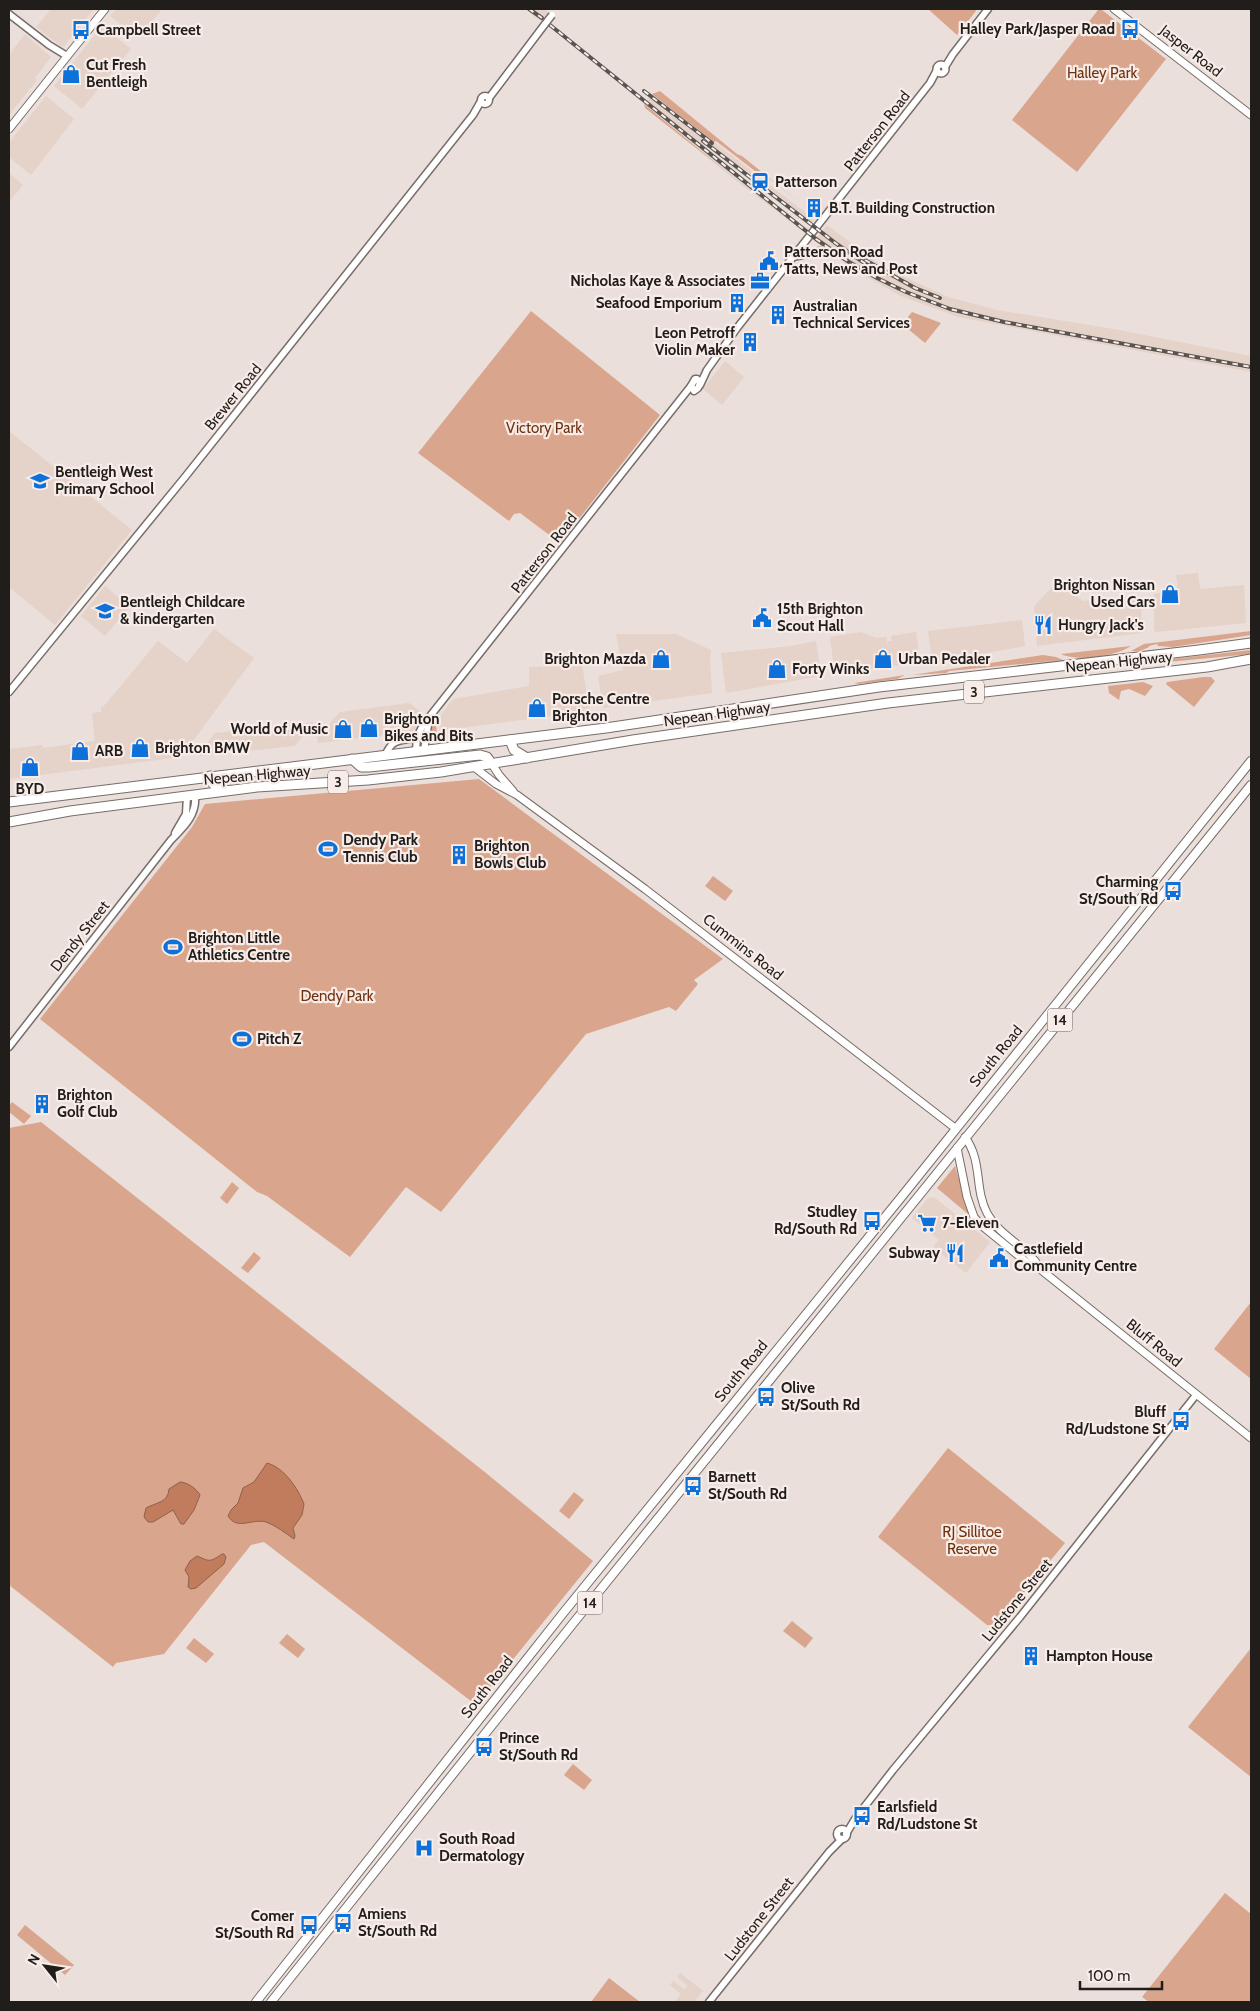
<svg xmlns="http://www.w3.org/2000/svg" width="1260" height="2011" font-family="Cabin,sans-serif">
<style>
.built{fill:#e5d2c9}
.green{fill:#daa58d}
.water{fill:#c07c5d;stroke:#906049}
.lines{fill:none;stroke-linecap:round;stroke-linejoin:round}
.tertiary-casing{stroke:#776d69;stroke-width:9}
.secondary-casing{stroke:#776d69;stroke-width:9}
.primary-casing{stroke:#776d69;stroke-width:10}
.trunk-casing{stroke:#776d69;stroke-width:11}
.tertiary{stroke:#fff;stroke-width:6}
.secondary{stroke:#fff;stroke-width:7}
.primary{stroke:#fff;stroke-width:8}
.trunk{stroke:#fff;stroke-width:9}
.rail-casing{stroke:#5a5451;stroke-width:4}
.rail{stroke:#f7ece7;stroke-width:2;stroke-dasharray:5.5;stroke-linecap:butt}
.tertiary-bridge-casing{stroke:#776d69;stroke-width:9;stroke-linecap:butt}
.tertiary-bridge{stroke:#fff;stroke-width:6}
.labels{text-anchor:middle;dominant-baseline:central;stroke-width:4.5;stroke-linejoin:round;paint-order:stroke}
.shield{fill:#f7ece7;stroke:#615b58;stroke-width:1}
.shield-label{font-size:14px;font-weight:bold;fill:#211d1b}
.poi-label{font-size:15px;font-weight:bold;fill:#211d1b;stroke:#f7ece7;text-anchor:start}
.street-label{font-size:15px;fill:#211d1b;stroke:#f7ece7}
.park-label{font-size:15px;fill:#71310e;stroke:#f7ece7}
</style>
<rect width="100%" height="100%" fill="#eadfda"/>
<g class="built">
<path d="M51 9H94L64 46H61L36 27Z"/>
<path d="M116 9H162L138 38 110 16Z"/>
<path d="M526 9H544L548 12 541 21Z"/>
<path d="M102 26 131 49 82 109 54 86Z"/>
<path d="M25 34 51 57 35 78 37 80 9 115V55Z"/>
<path d="M652 94 814 219 810 224 705 144 703 148 805 230 804 232 735 180 644 104Z"/>
<path d="M46 96 74 119 31 175 9 157V143Z"/>
<path d="M9 173 23 185 9 202Z"/>
<path d="M827 225 883 267 948 297 997 310 1119 330 1251 356V372L958 317 901 296 854 270 814 241Z"/>
<path d="M725 361 744 377 722 405 703 389Z"/>
<path d="M9 431 132 530 55 625 9 587Z"/>
<path d="M1198 573 1200 589 1244 585 1246 623 1156 632 1154 630V594L1178 590 1176 575Z"/>
<path d="M1057 582 1083 601 1141 597 1142 633 1037 646 1034 606Z"/>
<path d="M105 586 129 607 105 636 81 616Z"/>
<path d="M1022 620 1025 646 932 663 928 631Z"/>
<path d="M214 629 254 658 181 757 9 779V749L42 745 43 748 95 741 92 713 101 712V707L104 706 158 641 187 663Z"/>
<path d="M861 632 876 638 886 637 888 645V641H892L891 636 916 632 920 662 835 674 830 637Z"/>
<path d="M616 634H676L711 650 710 660 712 693 603 708 598 676 623 670Z"/>
<path d="M816 641 821 676 726 693 721 653 791 646Z"/>
<path d="M582 665 590 711 439 731V718L453 699 529 686V667Z"/>
<path d="M409 703 425 715 413 732 318 743 317 737 340 712Z"/>
<path d="M314 722 295 746 200 756 199 754 215 733Z"/>
<path d="M934 1197 990 1242 966 1273 933 1247 939 1240 912 1218 928 1198Z"/>
<path d="M680 1973 703 1991 694 2002H675L681 1994 670 1985 673 1981 684 1989 688 1986 677 1977Z"/>
</g>
<g class="green">
<path d="M928 9H975L976 11 957 35Z"/>
<path d="M1098 10H1102L1166 59 1077 172 1012 120Z"/>
<path d="M660 91 737 154 742 156 804 206 770 179 768 181 716 141 714 142 652 94Z"/>
<path d="M644 104 724 170 645 108Z"/>
<path d="M531 311 660 415 560 543 520 513 514 514 509 521 418 453Z"/>
<path d="M912 312 941 323 925 343 908 329V317Z"/>
<path d="M1251 631V635L1173 647 1158 646 1157 644 1149 646V647L1140 651H1131L1144 644Z"/>
<path d="M1131 646C1116 656 1077 662 1061 654Z"/>
<path d="M1251 650V654L1137 665 1136 663Z"/>
<path d="M1043 655 1056 657 1063 660 949 671 946 673 912 675Z"/>
<path d="M905 675 897 679 859 684 854 683Z"/>
<path d="M1203 677H1211L1215 681 1194 707 1166 684 1167 682Z"/>
<path d="M1143 682 1153 686 1145 696 1129 689 1121 691 1119 700 1109 693 1108 686Z"/>
<path d="M432 726H436L437 732 447 735 443 739 436 742 431 738Z"/>
<path d="M479 779 723 959 694 980 698 984 676 1011 669 1007 586 1034 441 1212 406 1187 350 1257 267 1196 257 1192 40 1019 192 827 205 804Z"/>
<path d="M713 876 733 891 725 901 705 886Z"/>
<path d="M12 1102 31 1116 24 1124 9 1112V1106Z"/>
<path d="M41 1122 486 1473 593 1561 476 1705 264 1542 251 1545 164 1654 116 1663 113 1667 9 1585V1128Z"/>
<path d="M955 1166 969 1213 968 1214 937 1188Z"/>
<path d="M232 1182 239 1188 227 1204 220 1198Z"/>
<path d="M254 1252 261 1258 248 1273 241 1268Z"/>
<path d="M1251 1302V1379L1214 1349Z"/>
<path d="M948 1448 1065 1543 997 1625H987L878 1537Z"/>
<path d="M574 1492 584 1500 569 1519 559 1511Z"/>
<path d="M792 1621 813 1638 805 1648 783 1631Z"/>
<path d="M287 1634 305 1649 298 1658 279 1643Z"/>
<path d="M194 1638 214 1654 206 1663 186 1648Z"/>
<path d="M1251 1648V1777L1188 1727Z"/>
<path d="M573 1764 592 1780 584 1790 564 1775Z"/>
<path d="M1225 1893 1251 1914V2002H1149L1142 1997Z"/>
<path d="M25 1925 74 1965 65 1975 17 1935Z"/>
<path d="M609 1978 640 2002H591Z"/>
</g>
<g class="water">
<path d="M267 1463C285 1468 298 1489 304 1504L302 1515 293 1528 295 1536 294 1539C285 1533 277 1526 266 1522 253 1518 237 1531 228 1516L231 1510 238 1503 243 1488 254 1482Z"/>
<path d="M180 1482C187 1482 197 1489 200 1495L194 1510 184 1524H181L173 1510 153 1522H148L144 1517 146 1508C157 1502 168 1503 169 1489Z"/>
<path d="M222 1554H224L226 1557 224 1564 196 1588 191 1589 188 1587 189 1577 185 1570 190 1561 197 1556C209 1561 209 1563 222 1554Z"/>
</g>
<g class="lines">
<g class="tertiary-casing">
<g id="tertiary">
<path d="M9 14 49 45 67 56"/>
<circle cx="941" cy="69" r="4.5"/>
<path d="M945 67 953 54 988 9"/>
<circle cx="485" cy="100" r="4"/>
<path d="M489 98 545 24"/>
<path d="M793 257 820 251"/>
<path d="M695 379H697L700 383 698 388 694 391 691 386Z"/>
<path d="M700 385 707 370 737 328 930 83 937 70"/>
<path d="M9 692 185 477 473 115 481 101"/>
<path d="M424 750 429 719"/>
<path d="M416 751 417 737 423 725 691 386"/>
<path d="M386 754C393 737 402 742 417 737"/>
<path d="M175 833 186 814 187 796"/>
<path d="M9 1047 171 840C184 827 197 815 195 795"/>
<circle cx="842" cy="1834" r="5"/>
<path d="M846 1834 855 1819 893 1770 1020 1617 1196 1395"/>
<path d="M709 2002 829 1852 842 1839"/>
</g>
</g>
<g class="secondary-casing">
<g id="secondary">
<path d="M1114 9 1251 115"/>
<path d="M9 129 105 9"/>
<path d="M492 764 499 775 513 791"/>
<path d="M474 767 496 784 517 795 645 889 955 1128"/>
<path d="M965 1137C983 1162 974 1188 987 1213 1000 1237 1027 1246 1040 1268"/>
<path d="M957 1148 967 1197 974 1217 981 1225 1030 1265 1040 1269 1251 1438"/>
</g>
</g>
<g class="primary-casing">
<g id="primary">
<path d="M256 2002 564 1612 903 1195 1251 761"/>
<path d="M271 2002 575 1621 1251 785"/>
</g>
</g>
<g class="trunk-casing">
<g id="trunk">
<path d="M510 740 514 750 527 758"/>
<path d="M352 759 361 767H369L480 755 487 757 492 764"/>
<path d="M210 776C211 785 218 789 226 790"/>
<path d="M9 802 606 728 879 687 1199 650 1251 643"/>
<path d="M9 822 70 811 257 787 368 780 441 772 633 740 888 703 1207 667 1251 659"/>
</g>
</g>
<use href="#tertiary" class="tertiary"/>
<use href="#secondary" class="secondary"/>
<use href="#primary" class="primary"/>
<use href="#trunk" class="trunk"/>
<g class="rail-casing">
<g id="rail">
<path d="M529 9 542 18"/>
<path d="M550 25 816 239 849 262 877 278 906 292 950 309 1004 322 1251 367"/>
<path d="M644 91 712 143"/>
<path d="M703 141 838 245 869 266"/>
<path d="M865 260 915 288 940 298"/>
</g>
</g>
<use href="#rail" class="rail"/>
<g class="tertiary-bridge-casing">
<path id="tertiary-bridge" d="M545 24 552 15"/>
</g>
<use href="#tertiary-bridge" class="tertiary-bridge"/>
</g>
<defs>
<g id="bus-bare" transform="scale(1.5)"><path d="M-5-6H5V4H4V6H2V4H-2V6H-4V4H-5ZM-3.5-4V0h7V-4ZM-3.5 1.2v1.5H-2V1.2ZM2 1.2v1.5H3.5V1.2Z" fill="#0e70d9" stroke="#f7ece7" stroke-width="2.5" paint-order="stroke"/></g>
<g id="shop-bare" transform="scale(1.5)"><path d="M-5-2.5h2.3a2.7 3.5 0 0 1 5.4 0H5L5.5 6h-11ZM-1.5-2.5h3a1.5 2.3 0 0 0-3 0Z" fill="#0e70d9" stroke="#f7ece7" stroke-width="2.5" paint-order="stroke"/></g>
<g id="station-bare" transform="scale(1.5)"><path d="M-3-6H3Q5-6 5-4V2Q5 4 3 4L4.5 6H3L1.5 4h-3L-3 6H-4.5L-3 4Q-5 4-5 2V-4Q-5-6-3-6ZM-3.5-4v3h7v-3ZM-3.5 1v1.5H-2V1ZM2 1v1.5H3.5V1Z" fill="#0e70d9" stroke="#f7ece7" stroke-width="2.5" paint-order="stroke"/></g>
<g id="building-bare" transform="scale(1.5)"><path d="M-4-6H4V6H1V3H-1V6H-4ZM-2.5-4.3h1.7v1.8h-1.7ZM.8-4.3h1.7v1.8H.8ZM-2.5-1h1.7V.8h-1.7ZM.8-1h1.7V.8H.8Z" fill="#0e70d9" stroke="#f7ece7" stroke-width="2.5" paint-order="stroke"/></g>
<g id="civic-bare" transform="scale(1.5)"><path d="M-.6-6.5H3V-4.5H.6V-3L4-1V1h2V6H-6V1h2V-1L-.6-3ZM-1.2 2.5V6h2.4V2.5Z" fill="#0e70d9" stroke="#f7ece7" stroke-width="2.5" paint-order="stroke"/></g>
<g id="office-bare" transform="scale(1.5)"><path d="M-6-3h4V-5.5h4V-3h4V5H-6ZM-1-4.5V-3h2v-1.5ZM-6 0V1H6V0Z" fill="#0e70d9" stroke="#f7ece7" stroke-width="2.5" paint-order="stroke"/></g>
<g id="school-bare" transform="scale(1.5)"><path d="M0-5L7-2L0 1L-7-2ZM-4 1L0 2.5L4 1V4Q0 6-4 4Z" fill="#0e70d9" stroke="#f7ece7" stroke-width="2.5" paint-order="stroke"/></g>
<g id="restaurant-bare" transform="scale(1.5)"><path d="M-5-6h1v4h1v-4h1v4h1v-4h1v5L-1.5 .5V6h-2V.5L-5-1ZM5-6V6H3V1.5H1.5Q1.5-4 5-6Z" fill="#0e70d9" stroke="#f7ece7" stroke-width="2.5" paint-order="stroke"/></g>
<g id="stadium-bare" transform="scale(1.5)"><path d="M0-5a6.5 5 0 1 0 0 10a6.5 5 0 1 0 0-10ZM-3.5-1.8h7v3.6h-7Z" fill="#0e70d9" stroke="#f7ece7" stroke-width="2.5" paint-order="stroke"/></g>
<g id="supermarket-bare" transform="scale(1.5)"><path d="M-6-5.5h2.5l.6 2H6L4.5 2H-2.5L-4.4-4H-6ZM-1.5 3.2a1.3 1.3 0 1 0 .1 0ZM3 3.2a1.3 1.3 0 1 0 .1 0Z" fill="#0e70d9" stroke="#f7ece7" stroke-width="2.5" paint-order="stroke"/></g>
<g id="hospital-bare" transform="scale(1.5)"><path d="M-5-5h3v3.5h4V-5h3V5h-3V1.5h-4V5h-3Z" fill="#0e70d9" stroke="#f7ece7" stroke-width="2.5" paint-order="stroke"/></g>
</defs>
<g fill-rule="evenodd">
<use href="#bus-bare" x="1130" y="29"/>
<use href="#bus-bare" x="81" y="30"/>
<use href="#shop-bare" x="71" y="74"/>
<use href="#station-bare" x="760" y="182"/>
<use href="#building-bare" x="814" y="208"/>
<use href="#civic-bare" x="769" y="261"/>
<use href="#office-bare" x="760" y="281"/>
<use href="#building-bare" x="737" y="303"/>
<use href="#building-bare" x="778" y="315"/>
<use href="#building-bare" x="750" y="342"/>
<use href="#school-bare" x="40" y="481"/>
<use href="#shop-bare" x="1170" y="594"/>
<use href="#school-bare" x="105" y="611"/>
<use href="#civic-bare" x="762" y="618"/>
<use href="#restaurant-bare" x="1043" y="625"/>
<use href="#shop-bare" x="661" y="659"/>
<use href="#shop-bare" x="883" y="659"/>
<use href="#shop-bare" x="777" y="669"/>
<use href="#shop-bare" x="537" y="708"/>
<use href="#shop-bare" x="369" y="728"/>
<use href="#shop-bare" x="343" y="729"/>
<use href="#shop-bare" x="140" y="748"/>
<use href="#shop-bare" x="80" y="751"/>
<use href="#shop-bare" x="30" y="767"/>
<use href="#stadium-bare" x="328" y="849"/>
<use href="#building-bare" x="459" y="855"/>
<use href="#bus-bare" x="1173" y="891"/>
<use href="#stadium-bare" x="173" y="947"/>
<use href="#stadium-bare" x="242" y="1039"/>
<use href="#building-bare" x="42" y="1104"/>
<use href="#bus-bare" x="872" y="1221"/>
<use href="#supermarket-bare" x="927" y="1223"/>
<use href="#restaurant-bare" x="955" y="1253"/>
<use href="#civic-bare" x="999" y="1258"/>
<use href="#bus-bare" x="766" y="1397"/>
<use href="#bus-bare" x="1181" y="1421"/>
<use href="#bus-bare" x="693" y="1486"/>
<use href="#building-bare" x="1031" y="1656"/>
<use href="#bus-bare" x="484" y="1747"/>
<use href="#bus-bare" x="862" y="1816"/>
<use href="#hospital-bare" x="424" y="1848"/>
<use href="#bus-bare" x="343" y="1923"/>
<use href="#bus-bare" x="309" y="1925"/>
</g>
<g class="labels">
<g class="shield">
<rect x="964" y="680.5" width="20" height="23" rx="4"/>
<rect x="328" y="770.5" width="20" height="23" rx="4"/>
<rect x="1047.5" y="1008.5" width="25" height="23" rx="4"/>
<rect x="577.5" y="1591.5" width="25" height="23" rx="4"/>
</g>
<g class="shield-label">
<text x="974" y="692">3</text>
<text x="338" y="782">3</text>
<text x="1060" y="1020">14</text>
<text x="590" y="1603">14</text>
</g>
<g class="poi-label">
<text x="1115" y="29" text-anchor="end">Halley Park/Jasper Road</text>
<text x="96" y="30">Campbell Street</text>
<text x="86" y="65">Cut Fresh<tspan x="86" dy="17">Bentleigh</tspan></text>
<text x="775" y="182">Patterson</text>
<text x="829" y="208">B.T. Building Construction</text>
<text x="784" y="252">Patterson Road<tspan x="784" dy="17">Tatts, News and Post</tspan></text>
<text x="745" y="281" text-anchor="end">Nicholas Kaye &amp; Associates</text>
<text x="722" y="303" text-anchor="end">Seafood Emporium</text>
<text x="793" y="306">Australian<tspan x="793" dy="17">Technical Services</tspan></text>
<text x="735" y="333" text-anchor="end">Leon Petroff<tspan x="735" dy="17">Violin Maker</tspan></text>
<text x="55" y="472">Bentleigh West<tspan x="55" dy="17">Primary School</tspan></text>
<text x="1155" y="585" text-anchor="end">Brighton Nissan<tspan x="1155" dy="17">Used Cars</tspan></text>
<text x="120" y="602">Bentleigh Childcare<tspan x="120" dy="17">&amp; kindergarten</tspan></text>
<text x="777" y="609">15th Brighton<tspan x="777" dy="17">Scout Hall</tspan></text>
<text x="1058" y="625">Hungry Jack's</text>
<text x="646" y="659" text-anchor="end">Brighton Mazda</text>
<text x="898" y="659">Urban Pedaler</text>
<text x="792" y="669">Forty Winks</text>
<text x="552" y="699">Porsche Centre<tspan x="552" dy="17">Brighton</tspan></text>
<text x="384" y="719">Brighton<tspan x="384" dy="17">Bikes and Bits</tspan></text>
<text x="328" y="729" text-anchor="end">World of Music</text>
<text x="155" y="748">Brighton BMW</text>
<text x="95" y="751">ARB</text>
<text x="30" y="789" text-anchor="middle">BYD</text>
<text x="343" y="840">Dendy Park<tspan x="343" dy="17">Tennis Club</tspan></text>
<text x="474" y="846">Brighton<tspan x="474" dy="17">Bowls Club</tspan></text>
<text x="1158" y="882" text-anchor="end">Charming<tspan x="1158" dy="17">St/South Rd</tspan></text>
<text x="188" y="938">Brighton Little<tspan x="188" dy="17">Athletics Centre</tspan></text>
<text x="257" y="1039">Pitch Z</text>
<text x="57" y="1095">Brighton<tspan x="57" dy="17">Golf Club</tspan></text>
<text x="857" y="1212" text-anchor="end">Studley<tspan x="857" dy="17">Rd/South Rd</tspan></text>
<text x="942" y="1223">7-Eleven</text>
<text x="1014" y="1249">Castlefield<tspan x="1014" dy="17">Community Centre</tspan></text>
<text x="940" y="1253" text-anchor="end">Subway</text>
<text x="781" y="1388">Olive<tspan x="781" dy="17">St/South Rd</tspan></text>
<text x="1166" y="1412" text-anchor="end">Bluff<tspan x="1166" dy="17">Rd/Ludstone St</tspan></text>
<text x="708" y="1477">Barnett<tspan x="708" dy="17">St/South Rd</tspan></text>
<text x="1046" y="1656">Hampton House</text>
<text x="499" y="1738">Prince<tspan x="499" dy="17">St/South Rd</tspan></text>
<text x="877" y="1807">Earlsfield<tspan x="877" dy="17">Rd/Ludstone St</tspan></text>
<text x="439" y="1839">South Road<tspan x="439" dy="17">Dermatology</tspan></text>
<text x="358" y="1914">Amiens<tspan x="358" dy="17">St/South Rd</tspan></text>
<text x="294" y="1916" text-anchor="end">Comer<tspan x="294" dy="17">St/South Rd</tspan></text>
</g>
<g class="street-label">
<text transform="translate(1191 51) rotate(38)">Jasper Road</text>
<text transform="translate(877 131) rotate(-52)">Patterson Road</text>
<text transform="translate(233 397) rotate(-51)">Brewer Road</text>
<text transform="translate(544 553) rotate(-52)">Patterson Road</text>
<text transform="translate(1119 662) rotate(-6)">Nepean Highway</text>
<text transform="translate(717 714) rotate(-8)">Nepean Highway</text>
<text transform="translate(257 775) rotate(-5)">Nepean Highway</text>
<text transform="translate(80 936) rotate(-52)">Dendy Street</text>
<text transform="translate(743 947) rotate(38)">Cummins Road</text>
<text transform="translate(996 1056) rotate(-51)">South Road</text>
<text transform="translate(1154 1343) rotate(39)">Bluff Road</text>
<text transform="translate(741 1371) rotate(-51)">South Road</text>
<text transform="translate(1017 1600) rotate(-51)">Ludstone Street</text>
<text transform="translate(487 1687) rotate(-52)">South Road</text>
<text transform="translate(759 1919) rotate(-52)">Ludstone Street</text>
</g>
<g class="park-label">
<text x="1102" y="73">Halley Park</text>
<text x="544" y="428">Victory Park</text>
<text x="337" y="996">Dendy Park</text>
<text x="972" y="1532">RJ Sillitoe<tspan x="972" dy="17">Reserve</tspan></text>
</g>
</g>
<rect width="1260" height="2011" fill="none" stroke="#211d1b" stroke-width="20"/>
<g transform="translate(45 1966) rotate(300)" stroke="#f7ece7" stroke-width="4" paint-order="stroke">
<path d="M0-4L9 19L0 12L-9 19Z" fill="#211d1b"/>
<text y="-8" font-size="14" font-weight="bold" text-anchor="middle" fill="#211d1b">N</text>
</g>
<path d="M1080 1981v8h82v-8" fill="none" stroke="#211d1b" stroke-width="2.5"/>
<text x="1088" y="1981" font-size="15" fill="#211d1b" stroke="#f7ece7" stroke-width="4" paint-order="stroke">100 m</text>
</svg>
